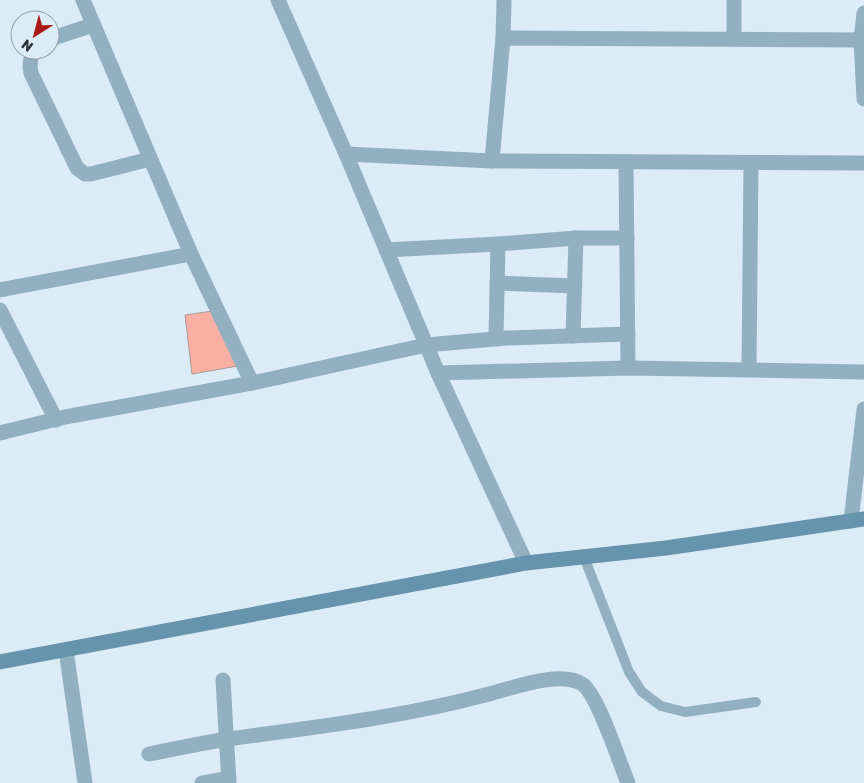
<svg xmlns="http://www.w3.org/2000/svg" width="864" height="783" font-family="Rubik,sans-serif">
<style>
.building{fill:#faafa4;stroke:#ac9a97}
.lines{fill:none;stroke-linecap:round;stroke-linejoin:round}
.service{stroke:#93b0c1;stroke-width:10}
.minor{stroke:#93b0c1;stroke-width:15}
.tertiary{stroke:#93b0c1;stroke-width:15}
.secondary{stroke:#6794ad;stroke-width:15}
</style>
<rect width="100%" height="100%" fill="#dcecf6"/>
<path class="building" d="M213 311 238 366 192 374 185 315Z"/>
<g class="lines">
<path class="service" d="M584 557 629 672 642 692 661 706 685 712 756 702"/>
<g class="minor">
<path d="M83 0 191 254 252 383"/>
<path d="M734 0V38"/>
<path d="M864 13 861 40 864 99"/>
<path d="M503 38 504 0"/>
<path d="M50 39 93 25"/>
<path d="M34 50C30 58 29 64 31 73L77 168 85 174H91L150 159"/>
<path d="M346 154 492 161 864 163"/>
<path d="M492 161 503 38 861 40"/>
<path d="M626 162 628 368"/>
<path d="M386 250 498 244 576 238H627"/>
<path d="M497 283 575 286"/>
<path d="M0 290 191 254"/>
<path d="M0 310 56 420"/>
<path d="M573 336 576 238"/>
<path d="M496 339 498 244"/>
<path d="M749 369 751 163"/>
<path d="M438 373 628 368 864 372"/>
<path d="M0 433 65 417 252 383 426 345 506 338 628 334"/>
<path d="M851 521 864 409"/>
<path d="M66 650 85 783"/>
<path d="M223 680 229 783"/>
<path d="M149 754C175 749 201 743 228 739 315 727 404 717 489 694 513 688 560 670 582 684 598 694 619 762 628 783"/>
<path d="M202 783 229 778"/>
</g>
<path class="tertiary" d="M278 0 346 154 438 373 526 563"/>
<path class="secondary" d="M0 662 526 563 666 548 864 519"/>
</g>
<g transform="translate(35 35) rotate(216)"><circle r="24" fill="#dcecf6" stroke="#95a1a8"/>
<path d="M0-4L9 19L0 12L-9 19Z" fill="#aa1814"/>
<text y="-8" font-size="14" font-weight="bold" text-anchor="middle" fill="#2a3034">N</text>
</g>
</svg>
